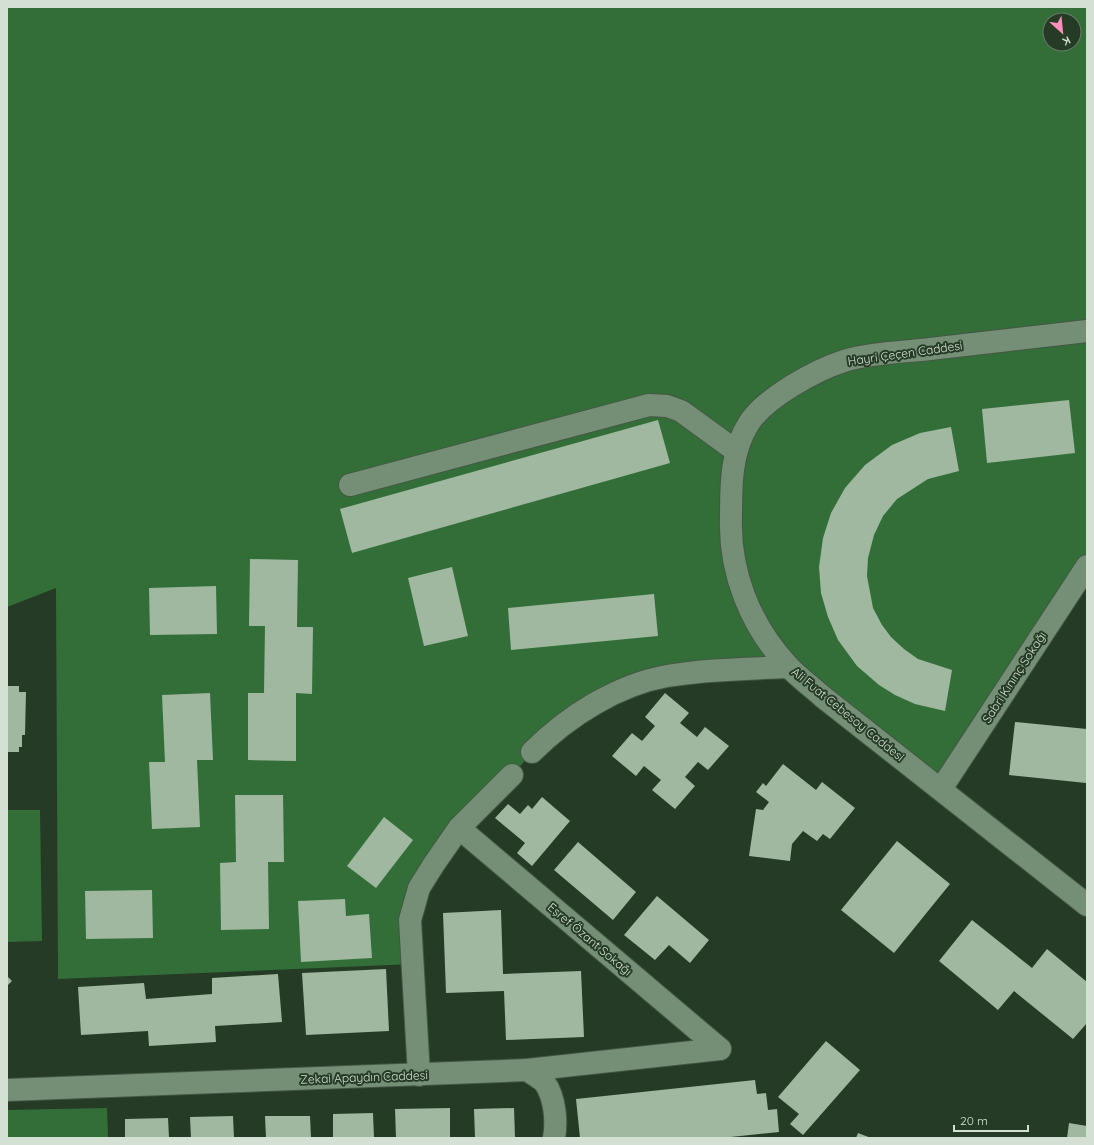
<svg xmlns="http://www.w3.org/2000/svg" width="1094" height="1145" font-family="Quicksand,sans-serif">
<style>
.green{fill:#336e39;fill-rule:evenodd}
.building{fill:#9fb89f}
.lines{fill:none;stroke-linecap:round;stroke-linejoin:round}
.street-casing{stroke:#445745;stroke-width:24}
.secondary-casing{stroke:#445745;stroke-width:24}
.street{stroke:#758e76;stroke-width:22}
.secondary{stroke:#758e76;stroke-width:22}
.labels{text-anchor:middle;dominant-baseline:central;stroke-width:4;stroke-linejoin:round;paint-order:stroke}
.street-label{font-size:12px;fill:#d3e0d3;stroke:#253b26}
</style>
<rect width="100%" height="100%" fill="#253b26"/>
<g class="green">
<path d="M7 7H1087V566L941 789 789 666 646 681 532 752 419 888 413 964 58 979 56 588 7 607ZM1050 20H1074V44H1050Z"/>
<path d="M7 810H40L42 941 7 942Z"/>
<path d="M107 1108 108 1138H7V1110Z"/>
</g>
<g class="building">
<path d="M1069 400 1075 453 987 463 982 409Z"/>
<path d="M658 420 670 463 352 553 340 509Z"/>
<path d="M951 427 959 471 928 479 897 499 883 516 874 535 868 558 867 576 873 608 882 625 891 637 904 649 918 659 952 670 945 711 915 704 895 695 879 685 857 666 838 640 828 617 821 593 819 567 823 538 831 513 845 488 865 465 892 445 920 433Z"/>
<path d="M250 559 298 560 297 627H313L312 694 296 693V761L248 760V693H264L265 626H249Z"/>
<path d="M452 567 468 636 424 646 408 578Z"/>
<path d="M216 586 217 634 150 635 149 588Z"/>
<path d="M654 594 658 636 511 650 508 608Z"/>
<path d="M7 686H19V692H26L25 735H22V747H19V752H7Z"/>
<path d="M210 693 213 760H197L200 827 152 829 149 762H165L162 695Z"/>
<path d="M665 693 689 713 680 723 697 737 705 727 729 746 708 770 698 762 685 777 695 786 675 809 652 790 661 780 644 766 636 776 612 756 632 733 642 741 655 726 645 717Z"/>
<path d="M1015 722 1087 729 1086 783 1009 775Z"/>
<path d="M783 764 816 790 822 782 855 808 830 839 823 834 817 841 803 831 792 844 790 861 749 856 756 809 763 810 769 802 756 792 763 783 766 786Z"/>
<path d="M235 795H283L284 862H268L269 929 221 930 220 863 236 862Z"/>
<path d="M542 797 570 821 532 866 517 853 525 843 495 818 508 804 520 814 528 805 532 809Z"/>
<path d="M384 817 413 840 376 888 347 866Z"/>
<path d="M897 841 950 884 894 953 841 910Z"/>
<path d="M578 842 636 892 613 920 554 870Z"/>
<path d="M152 890 153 938 86 939 85 891Z"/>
<path d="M657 896 709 940 690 963 669 945 655 960 624 935Z"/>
<path d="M345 899 346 916 369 914 372 958 301 962 298 901Z"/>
<path d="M501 910 503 974 581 971 584 1037 506 1040 504 991 446 993 443 913Z"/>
<path d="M972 920 1032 968 1047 949 1087 982V1023L1073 1039 1014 991 998 1010 939 961Z"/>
<path d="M386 969 389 1031 306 1035 302 973Z"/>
<path d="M278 974 282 1022 215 1026 216 1042 149 1046 148 1031 81 1035 78 987 144 983 146 999 212 994V978Z"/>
<path d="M7 976 12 981 7 986Z"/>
<path d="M826 1041 860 1070 803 1135 790 1124 799 1114 778 1097Z"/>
<path d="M755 1080 757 1094 766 1093 768 1110 777 1109 779 1132 721 1138H580L576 1099Z"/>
<path d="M450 1108V1138H396L395 1109Z"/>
<path d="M514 1108 515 1138H475L474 1109Z"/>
<path d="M373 1113 374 1138H333V1114Z"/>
<path d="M233 1116 234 1138H191L190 1117Z"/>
<path d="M265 1116H310L311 1138H266Z"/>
<path d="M168 1118 169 1138H125V1119Z"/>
<path d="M1069 1123 1087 1126V1138H1067Z"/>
<path d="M858 1133 871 1138H856Z"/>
</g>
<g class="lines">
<g class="street-casing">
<g id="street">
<path d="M350 485 649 405 667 406 681 411 736 451"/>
<path d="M532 752C568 716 617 685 667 676 707 669 748 669 788 667"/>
<path d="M941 789 1087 566"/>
<path d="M459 828 720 1049"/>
<path d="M527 1070C532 1074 541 1078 545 1083 555 1098 557 1121 554 1138"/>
<path d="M419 1075 410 920 419 888 434 864 459 828 512 775"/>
<path d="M7 1090 527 1070 720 1049"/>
</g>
</g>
<g class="secondary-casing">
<path id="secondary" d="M1087 331C1035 337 982 343 930 349 904 352 869 353 844 361 816 370 766 397 749 423 731 451 731 484 731 517 729 572 750 625 788 666 798 677 812 687 823 697L1087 905"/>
</g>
<use href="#street" class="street"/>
<use href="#secondary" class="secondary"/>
</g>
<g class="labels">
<g class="street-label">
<text transform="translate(905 353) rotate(-8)">Hayri Çeçen Caddesi</text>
<text transform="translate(1014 677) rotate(-57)">Sabri Kınınç Sokağı</text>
<text transform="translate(848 714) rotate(39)">Ali Fuat Cebesoy Caddesi</text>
<text transform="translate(590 939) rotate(40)">Eşref Özant Sokağı</text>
<text transform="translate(364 1077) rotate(-2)">Zekai Apaydın Caddesi</text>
</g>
</g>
<rect width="1094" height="1145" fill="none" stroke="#d3e0d3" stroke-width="16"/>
<g transform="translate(1062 32) rotate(153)"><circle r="19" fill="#253b26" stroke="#6b7d6b"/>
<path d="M0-3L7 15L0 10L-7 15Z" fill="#fe8ebb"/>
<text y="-6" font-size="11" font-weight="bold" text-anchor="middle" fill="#d3e0d3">K</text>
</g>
<path d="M954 1125v6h74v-6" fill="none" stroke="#d3e0d3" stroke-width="2"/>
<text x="960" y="1125" font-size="12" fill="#d3e0d3" stroke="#253b26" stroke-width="3" paint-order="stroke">20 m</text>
</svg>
